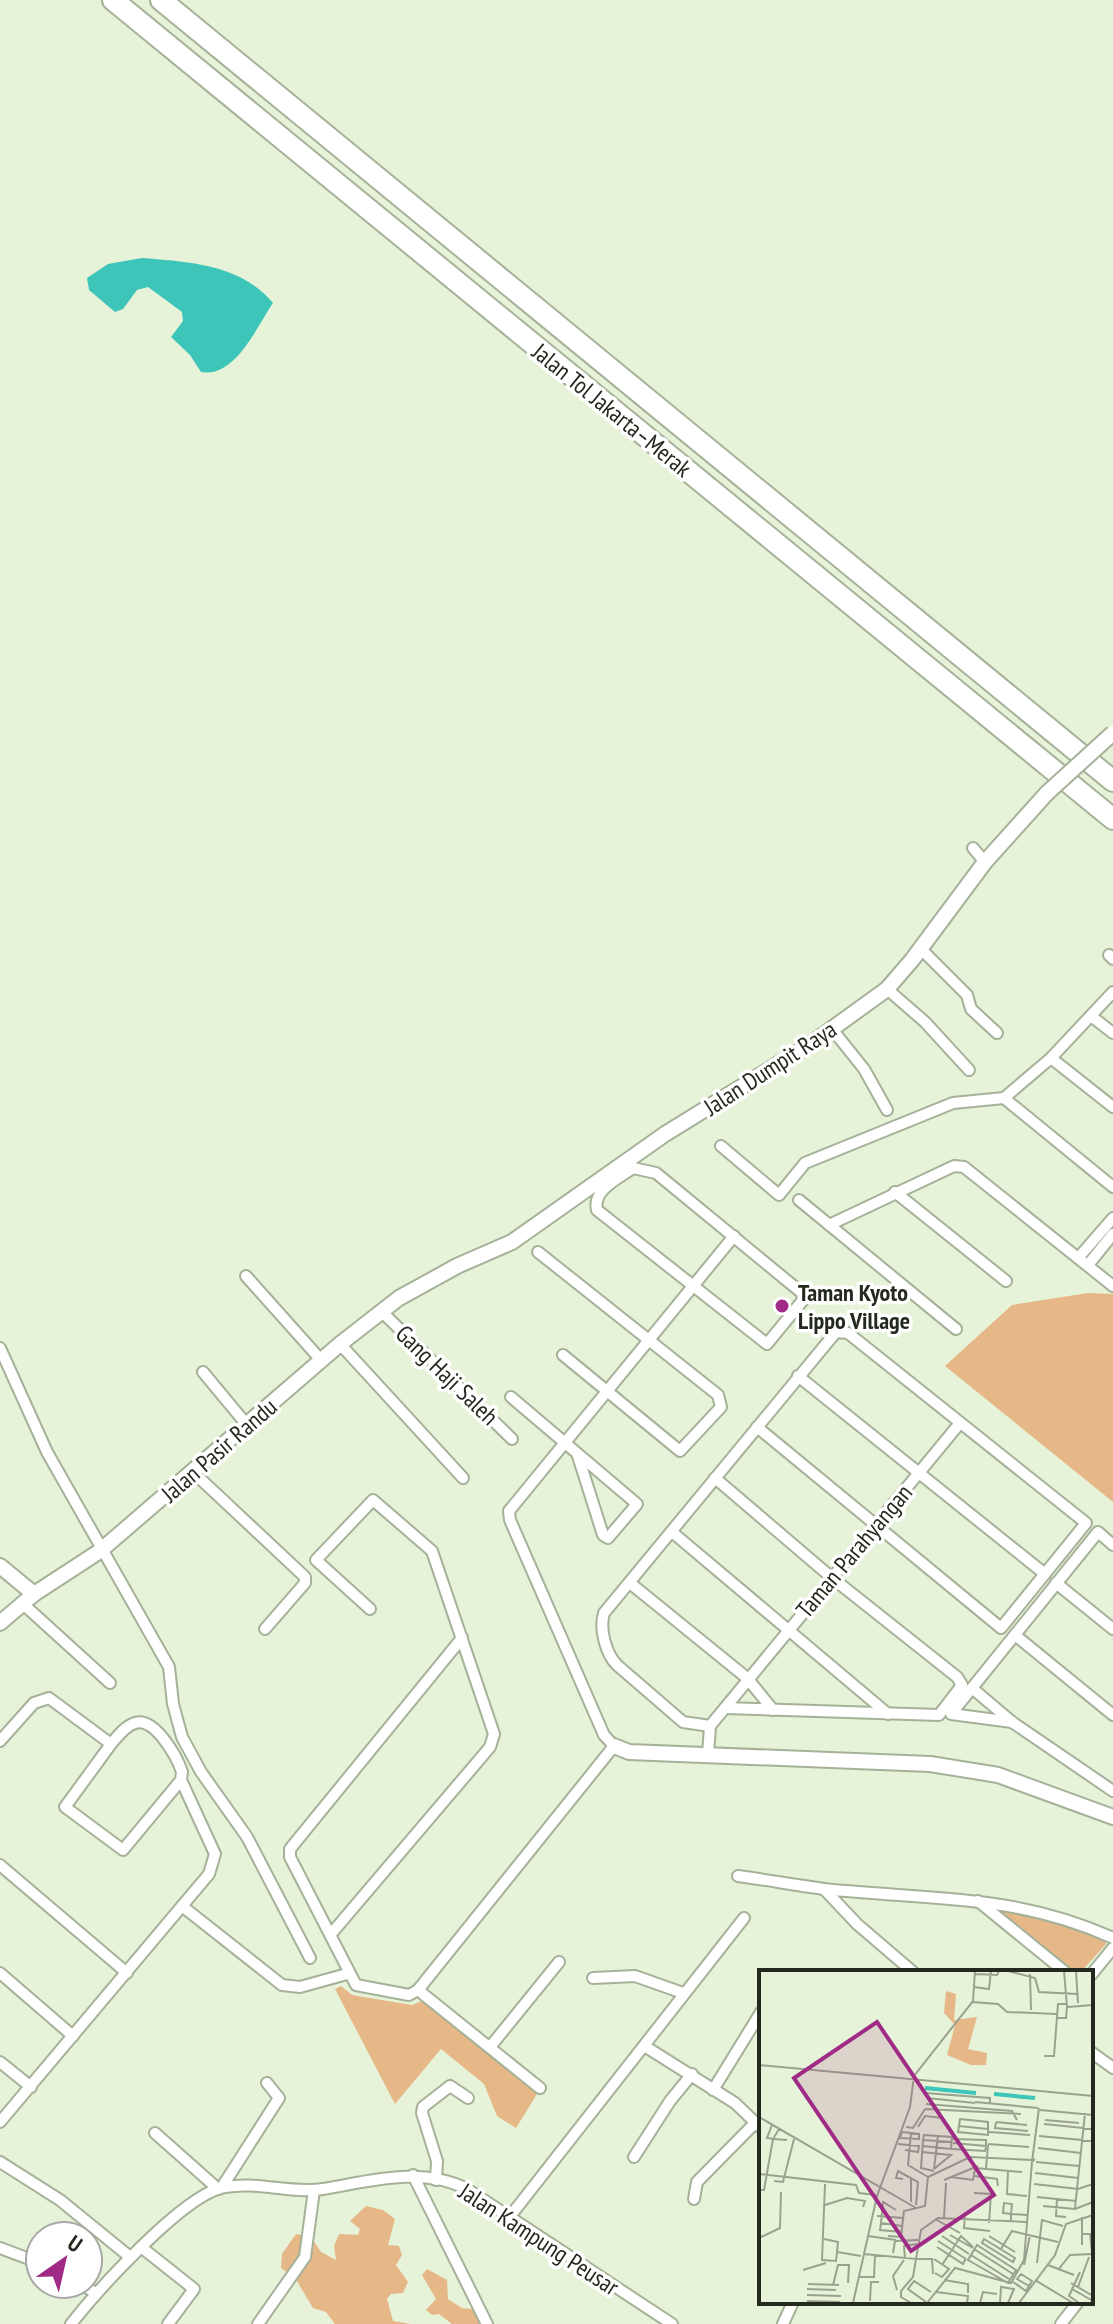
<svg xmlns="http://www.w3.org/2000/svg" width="1113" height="2324" font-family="'PT Sans Narrow',sans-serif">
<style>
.green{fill:#e6b787}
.water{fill:#3ec5ba}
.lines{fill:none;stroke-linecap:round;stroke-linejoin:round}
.street-casing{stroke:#a5b198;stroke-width:14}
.secondary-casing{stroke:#a5b198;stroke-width:18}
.highway-casing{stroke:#a5b198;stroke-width:24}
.street{stroke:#fff;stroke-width:10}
.secondary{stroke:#fff;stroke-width:14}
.highway{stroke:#fff;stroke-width:20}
.secondary-bridge-casing{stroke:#a5b198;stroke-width:18;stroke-linecap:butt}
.secondary-bridge{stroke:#fff;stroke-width:14}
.poi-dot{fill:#a02b86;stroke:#fff;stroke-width:3}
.labels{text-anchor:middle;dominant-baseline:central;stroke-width:7;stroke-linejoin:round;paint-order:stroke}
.street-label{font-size:24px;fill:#24291f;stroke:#fff}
.poi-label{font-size:24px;font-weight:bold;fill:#24291f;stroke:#fff;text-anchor:start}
.inset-river{fill:none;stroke:#3ec5ba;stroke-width:4}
.inset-road{fill:none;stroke:#99a28e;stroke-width:2}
.view{fill:#a02b86;fill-opacity:0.15;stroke:#a02b86;stroke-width:4}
.inset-edge{fill:none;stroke:#24291f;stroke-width:4}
</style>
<rect width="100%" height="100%" fill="#e7f3d8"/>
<g class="green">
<path d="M1088 1293 1113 1294V1502L945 1366 1012 1305Z"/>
<path d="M997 1908 1028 1912 1105 1938 1106 1944 1081 1972H1075Z"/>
<path d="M341 1986 352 1995 412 2005 422 2001 537 2094 516 2128 497 2116 484 2084 441 2049 395 2104 335 1989Z"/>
<path d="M366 2206 383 2210 395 2219 388 2245 399 2246 402 2255 396 2265 408 2282 403 2293 391 2294 387 2299 393 2321 410 2324H335L326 2312 313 2308 295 2278 281 2268 282 2254 296 2234 311 2237 321 2252 336 2260 334 2246 339 2234 358 2235 360 2229 350 2221Z"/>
<path d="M427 2269 447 2280 448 2299 462 2308 472 2309 481 2324H452L439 2314 432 2315 426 2310 436 2299 422 2275Z"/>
</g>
<path class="water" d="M142 258C190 262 240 264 273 303 256 328 235 378 201 372L190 355 171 337 183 321 182 312 148 287 137 290 123 309 115 312 89 290 87 278 108 264Z"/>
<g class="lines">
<g class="street-casing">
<g id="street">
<path d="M973 848 985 862"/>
<path d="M921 949 967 995 971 1009 997 1033"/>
<path d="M1109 955 1113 959"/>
<path d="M887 989 925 1022 969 1070"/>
<path d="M1091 1016 1113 1033"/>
<path d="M832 1029 864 1069 887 1110"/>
<path d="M1051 1058 1113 1107"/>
<path d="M1004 1098 1113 1187"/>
<path d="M721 1146 779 1195 805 1163 953 1103 1004 1098 1051 1058 1113 992"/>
<path d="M633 1168 656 1173 802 1293 803 1300 767 1344 597 1210C592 1190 619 1178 633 1168Z"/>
<path d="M895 1192 1006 1281"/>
<path d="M799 1200 956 1329"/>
<path d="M829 1225 954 1166 964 1167 1113 1286"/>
<path d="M538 1252 718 1395 721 1407 680 1451 563 1355"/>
<path d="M1079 1257 1113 1218"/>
<path d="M1088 1265 1113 1234"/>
<path d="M246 1276 321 1360"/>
<path d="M381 1311 512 1439"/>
<path d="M340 1344 463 1478"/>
<path d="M0 1348 47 1452 169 1667 173 1704 182 1737 201 1772 247 1837 310 1958"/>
<path d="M203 1372 247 1425"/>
<path d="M798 1376 1045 1574"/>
<path d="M511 1397 637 1504 608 1538 603 1535 578 1456"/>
<path d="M193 1472 305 1577V1583L265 1629"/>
<path d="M715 1478 831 1577 957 1677 962 1685 939 1715 725 1708"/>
<path d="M672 1532 888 1714"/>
<path d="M630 1583 747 1678 773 1710"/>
<path d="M1056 1583 1113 1629"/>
<path d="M22 1603 110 1683"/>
<path d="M1015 1635 1113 1715"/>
<path d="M462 1638 290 1849V1857L356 1985 409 1995 418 1990 614 1746 604 1735 510 1520 509 1511 734 1236"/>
<path d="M972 1688 1012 1722 1113 1791"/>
<path d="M1012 1722 951 1714 1098 1532 1113 1545"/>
<path d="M710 1726 683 1722 617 1665C606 1654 599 1629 604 1613L836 1332 848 1333 1086 1523 1001 1628 757 1427"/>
<path d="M0 1741 34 1703 49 1698 111 1744 65 1807 123 1850 181 1780 182 1772C177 1757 155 1717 135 1723 125 1726 117 1737 111 1744"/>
<path d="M708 1755 710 1726 960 1423"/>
<path d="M181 1780 215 1854 209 1874 182 1906"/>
<path d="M0 1865 127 1973"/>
<path d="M738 1876C767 1880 795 1885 824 1889 928 1900 1014 1893 1113 1938"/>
<path d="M824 1889 857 1924 913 1972"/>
<path d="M978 1901 1065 1972"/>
<path d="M331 1934 490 1747 494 1734 432 1551 373 1500 316 1560 370 1609"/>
<path d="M0 1973 73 2036"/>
<path d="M1091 1975 1113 1948"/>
<path d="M593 1978 635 1976 683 1993"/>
<path d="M418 1990 540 2088"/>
<path d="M490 2047 559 1962"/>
<path d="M646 2047 735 2103 761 2128"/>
<path d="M1091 2052 1113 2068"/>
<path d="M0 2062 31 2087"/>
<path d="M713 2090 761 2012"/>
<path d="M0 2122 182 1906 282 1985 300 1987 347 1974"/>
<path d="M155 2133 218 2189"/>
<path d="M634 2157 670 2101 692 2074"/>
<path d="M0 2162 60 2200 130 2257"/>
<path d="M413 2175 487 2324"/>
<path d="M436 2180 437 2161 422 2113 423 2107 450 2086 468 2098"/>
<path d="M222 2187 279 2098 267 2083"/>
<path d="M694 2199 697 2182 754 2124"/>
<path d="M508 2219 744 1918"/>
<path d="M141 2247 194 2289 168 2324"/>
<path d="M0 2248 40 2263"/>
<path d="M82 2284 95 2293"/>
<path d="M71 2324C97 2291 185 2193 225 2187 258 2181 290 2194 323 2189 371 2181 421 2166 467 2189L672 2324"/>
<path d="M258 2324 305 2257 314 2190"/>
<path d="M783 2324 793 2302"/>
<path d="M1061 2324 1078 2302"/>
</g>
</g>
<g class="secondary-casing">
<g id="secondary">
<path d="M0 1566 34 1594"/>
<path d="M0 1623 34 1594 100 1551 340 1344 399 1298 457 1266 512 1242 665 1134 811 1044 887 989 912 960 985 862 1047 793"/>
<path d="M614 1746 629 1752 930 1764 998 1775 1113 1817"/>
</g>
</g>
<g class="highway-casing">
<g id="highway">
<path d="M113 0 1113 819"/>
<path d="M161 0 1113 781"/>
</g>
</g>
<use href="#street" class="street"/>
<use href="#secondary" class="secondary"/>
<use href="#highway" class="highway"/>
<g class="secondary-bridge-casing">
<path id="secondary-bridge" d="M1047 793 1113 733"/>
</g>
<use href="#secondary-bridge" class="secondary-bridge"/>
</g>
<circle class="poi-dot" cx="782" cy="1306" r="8"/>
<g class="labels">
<g class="street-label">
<text transform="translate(612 410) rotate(39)">Jalan Tol Jakarta–Merak</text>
<text transform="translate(770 1068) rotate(-33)">Jalan Dumpit Raya</text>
<text transform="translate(447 1375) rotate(44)">Gang Haji Saleh</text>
<text transform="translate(219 1450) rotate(-41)">Jalan Pasir Randu</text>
<text transform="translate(854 1551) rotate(-50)">Taman Parahyangan</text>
<text transform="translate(539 2239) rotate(33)">Jalan Kampung Peusar</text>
</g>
<g class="poi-label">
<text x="798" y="1292">Taman Kyoto<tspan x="798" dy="28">Lippo Village</tspan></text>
</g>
</g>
<g transform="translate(759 1970)">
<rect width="334" height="334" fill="#e7f3d8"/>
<path d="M187 21 197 24 195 50 218 47 209 79 228 83 227 95H212L188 85 196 55 185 43Z" fill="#e6b787"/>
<path class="inset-river" d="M166 118 217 123M235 124 276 128"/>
<path class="inset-road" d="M249 1 276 8 280 22 318 24M317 1 319 33M216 4 238 5 240 1M271 4 272 40M215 17 230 19 232 1M213 32 239 34 248 42 298 44M309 37 334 35M298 48H307L308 37 305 1M285 86H295L299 34H307M0 95 334 126M166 123 231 128V133M168 128 216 133M216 132 279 138M167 134 253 141 258 150M166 139 262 144M281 140 334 145M0 147 157 238M201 149 229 152V165L199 162ZM286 150 320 153M237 152 236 158 269 161M237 152 268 155M285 154 334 159M13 155 8 168 14 169 20 159M200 156 229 159M147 157 154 158 166 139M159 157 166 146 184 148M143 162 160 164V169L141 168ZM230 162 271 165M152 163 149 195 169 207M280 166 334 171M194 169 227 170V176M164 170 193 172M194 173 227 176M139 174 160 176 159 182 146 180M229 174 270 177M164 176 192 179 193 167 165 165 164 170 162 198 175 201M279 178 322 183M193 179 226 181 227 177M163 182 192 185 175 199M276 189 273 192 280 138M277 192 320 196M216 198 263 202M175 199 179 165M227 199 229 175M249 201 248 224 268 226M276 203 319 208M0 204 97 215 100 223 117 225M216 206 238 209 239 216M169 207 211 187 273 190M192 207 214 210 216 199M144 209 137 208 139 201 159 212 157 235M185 210 219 196M15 211 24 212 35 169M66 214 63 290 77 291 78 282M275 214 319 219 334 214M0 220H5L14 169 28 170M215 223 232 224 230 253M278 227 317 231M298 229 297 246 307 247M152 232V207M66 235 88 228 106 231 104 237M284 236 316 239 334 232M316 238 326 143M137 240 124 232 122 253 143 256M118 246 144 248M206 247 205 258 231 261M185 248 187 213M176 249 201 263M252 252V244L253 234 245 233 244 243 252 244 268 245M122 253 121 260 143 262M324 264H331L333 283M191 265 214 278M109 266 137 270M129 266 142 267 145 241 166 236 169 207M183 266 210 284M230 266 256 282M0 268 21 258 22 222M65 269 79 272 78 282 102 286M225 269 256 288 254 292 223 273ZM179 271 207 289M218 275 257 300 249 313 209 290ZM323 275V247M178 277 204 294 207 288M215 279 254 304M242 279 253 261 299 272M134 283 136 271 159 270M105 284 157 289 162 260 179 248 268 252M212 285 250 309M146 288 145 276 158 274M175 289 190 299 183 307 176 303M278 293 283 250 304 256M183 295 202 266 214 277M265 295 271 265M289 295 315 305M44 300 67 293M299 300 311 285 334 284M100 307H115L116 285M185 310 209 314V323M276 310 314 333M254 312 267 321 273 311 262 304 258 309 270 316M312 313 334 326M49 314 80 315M74 315 79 295H90L89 313M319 317 330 287M48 319 77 320M313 319 334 331M138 320 134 306 145 290M177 322 209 326 208 333M48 325 82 326M48 331 81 332M111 331 112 312H120M167 332 149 319 155 311 172 322M94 333 118 226 151 137 155 106 214 31 216 1M152 333 142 327V321L154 307 157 289H173L174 304M168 333 196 298 252 313 265 290 273 192M221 333 224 322 238 324M241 333 242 317 255 319 249 333M260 333 296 285 307 254 334 245M320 333 310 326 321 302"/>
<path class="view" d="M118 52 235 225 152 281 35 108Z"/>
<rect width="334" height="334" class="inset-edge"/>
</g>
<g transform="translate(64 2260) rotate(34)"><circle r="38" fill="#ffffff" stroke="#a7a9a5" stroke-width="2"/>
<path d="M0-6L14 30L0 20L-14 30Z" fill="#a02b86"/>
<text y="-12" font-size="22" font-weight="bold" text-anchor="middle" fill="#24291f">U</text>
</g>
</svg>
